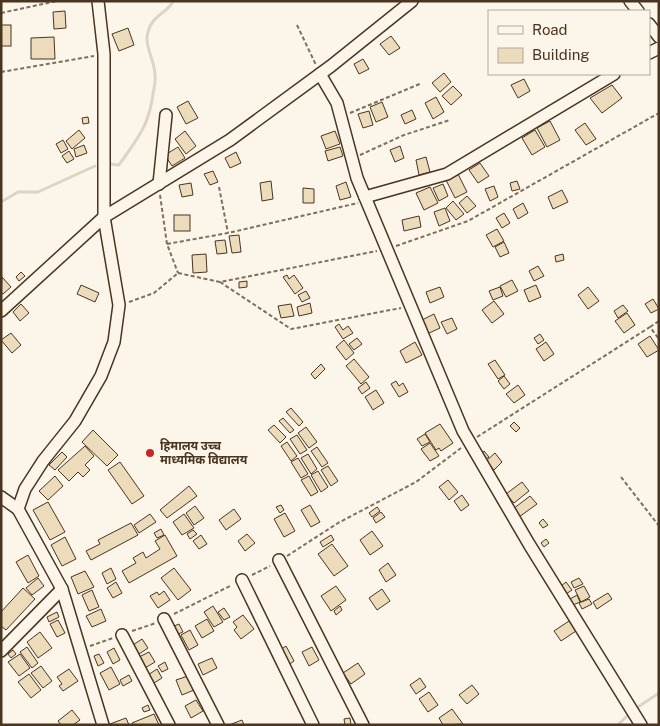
<svg xmlns="http://www.w3.org/2000/svg" width="660" height="726" font-family="'Public Sans','Noto Sans Devanagari',sans-serif">
<style>
.lines{fill:none;stroke-linecap:round;stroke-linejoin:round}
.stream{stroke:#dcd4c6;stroke-width:3}
.building{fill:#ecdcbc;stroke:#4a3520}
.minor-casing{stroke:#4a3520;stroke-width:14}
.path{stroke:#7f6f5c;stroke-width:2;stroke-dasharray:4 2.5;stroke-linecap:butt}
.minor{stroke:#fbf6e9;stroke-width:11}
.poi-dot{fill:#c62828;stroke:#fbf6e9;stroke-width:2}
.labels{text-anchor:middle;dominant-baseline:central;stroke-width:4;stroke-linejoin:round;paint-order:stroke}
.poi-label{font-size:12px;font-weight:bold;fill:#4a3520;stroke:#fbf6e9;text-anchor:start}
</style>
<rect width="100%" height="100%" fill="#fbf6e9"/>
<g class="lines">
<g class="stream">
<path d="M109 164 119 165C137 139 149 126 153 94 154 88 156 81 155 75 155 62 146 49 147 37 150 14 169 13 173 1"/>
<path d="M1 202 18 192H38L95 166"/>
<path d="M635 709 659 693"/>
<path d="M618 725 630 713"/>
</g>
</g>
<g class="building">
<path d="M65 11 66 28 54 29 53 12Z"/>
<rect x="1" y="25" width="10" height="21"/>
<path d="M128 28 134 45 119 51 112 34Z"/>
<path d="M391 36 400 48 389 55 380 44Z"/>
<path d="M54 37 55 59H31V38Z"/>
<path d="M363 59 369 69 359 74 354 64Z"/>
<path d="M444 73 451 82 440 92 432 83Z"/>
<path d="M524 79 530 91 518 98 511 85Z"/>
<path d="M612 85 622 98 602 113 590 98Z"/>
<path d="M453 86 462 95 451 105 442 96Z"/>
<path d="M436 97 444 112 433 119 425 103Z"/>
<path d="M188 101 198 118 186 124 177 107Z"/>
<path d="M382 102 388 117 376 122 370 107Z"/>
<path d="M412 110 416 119 405 124 401 115Z"/>
<path d="M369 111 373 125 363 128 358 114Z"/>
<path d="M88 117 89 123 83 124 82 118Z"/>
<path d="M550 121 560 140 547 147 537 128Z"/>
<path d="M585 123 596 139 586 145 575 130Z"/>
<path d="M79 130 85 138 72 149 66 141Z"/>
<path d="M535 130 545 147 532 155 522 138Z"/>
<path d="M185 131 196 146 186 154 175 139Z"/>
<path d="M335 131 340 144 326 149 321 136Z"/>
<path d="M63 140 68 149 61 153 56 144Z"/>
<path d="M84 145 87 153 76 157 74 149Z"/>
<path d="M400 146 404 158 395 162 390 150Z"/>
<path d="M178 147 185 158 172 166 165 155Z"/>
<path d="M340 147 343 156 328 161 325 151Z"/>
<path d="M69 151 74 159 67 163 62 156Z"/>
<path d="M236 152 241 163 230 168 225 158Z"/>
<path d="M426 157 430 172 419 175 416 160Z"/>
<path d="M480 163 489 176 478 183 469 170Z"/>
<path d="M213 171 218 182 210 185 204 174Z"/>
<path d="M458 174 467 192 455 198 446 180Z"/>
<path d="M271 181 273 199 262 201 260 183Z"/>
<path d="M517 181 520 189 512 191 510 183Z"/>
<path d="M346 182 351 197 340 200 336 186Z"/>
<path d="M191 183 193 195 182 197 179 185Z"/>
<path d="M443 184 448 196 439 201 433 188Z"/>
<path d="M494 186 498 197 490 201 485 189Z"/>
<path d="M430 187 438 203 424 210 416 193Z"/>
<path d="M303 188 314 189V203H303Z"/>
<path d="M562 190 568 202 553 209 548 197Z"/>
<path d="M467 196 476 206 467 213 459 203Z"/>
<path d="M453 201 464 214 456 220 446 208Z"/>
<path d="M523 203 528 213 518 219 513 209Z"/>
<path d="M445 208 450 221 439 226 434 212Z"/>
<path d="M504 213 510 223 502 228 496 218Z"/>
<rect x="174" y="215" width="16" height="16"/>
<path d="M419 216 421 227 404 231 402 220Z"/>
<path d="M497 229 504 241 493 247 486 235Z"/>
<path d="M239 235 241 252 232 253 229 236Z"/>
<path d="M225 240 227 253 217 254 215 241Z"/>
<path d="M504 242 509 253 500 257 495 247Z"/>
<path d="M206 254 207 272 193 273 192 255Z"/>
<path d="M563 254 564 260 556 262 555 256Z"/>
<path d="M538 266 544 276 534 281 529 271Z"/>
<path d="M21 272 25 276 19 281 16 277Z"/>
<path d="M287 275 289 279 294 275 303 288 295 294 283 277Z"/>
<path d="M2 277 11 287 3 294 1 293Z"/>
<path d="M512 280 518 291 506 297 500 286Z"/>
<path d="M247 281V287L239 288V282Z"/>
<path d="M81 285 99 293 95 302 77 294Z"/>
<path d="M536 285 541 297 529 302 524 290Z"/>
<path d="M440 287 444 297 430 303 426 292Z"/>
<path d="M500 287 503 296 493 300 489 291Z"/>
<path d="M588 287 599 301 588 309 578 295Z"/>
<path d="M306 291 310 298 302 302 298 295Z"/>
<path d="M653 299 659 309 651 313 645 304Z"/>
<path d="M494 301 504 314 492 323 482 310Z"/>
<path d="M310 303 312 313 299 316 297 307Z"/>
<path d="M21 304 29 313 20 321 13 312Z"/>
<path d="M291 304 294 316 281 318 278 306Z"/>
<path d="M623 305 628 311 618 318 614 311Z"/>
<path d="M627 313 635 325 624 333 615 321Z"/>
<path d="M434 314 440 328 427 334 420 321Z"/>
<path d="M452 318 457 329 447 334 441 322Z"/>
<path d="M339 324 343 330 348 326 353 333 343 339 335 327Z"/>
<path d="M11 333 21 345 12 353 1 340Z"/>
<path d="M540 334 544 340 538 344 534 338Z"/>
<path d="M650 336 659 350 647 357 638 344Z"/>
<path d="M357 338 362 344 354 350 349 344Z"/>
<path d="M344 340 354 353 346 360 336 347Z"/>
<path d="M415 342 422 355 406 363 400 351Z"/>
<path d="M546 342 554 354 544 361 536 349Z"/>
<path d="M354 359 369 377 361 384 346 366Z"/>
<path d="M495 360 505 375 498 379 488 364Z"/>
<path d="M321 364 325 369 315 379 311 374Z"/>
<path d="M504 376 510 384 504 389 498 381Z"/>
<path d="M396 381 399 386 403 383 408 392 399 397 391 384Z"/>
<path d="M366 382 370 388 362 394 358 388Z"/>
<path d="M518 385 525 395 514 403 506 394Z"/>
<path d="M376 390 384 403 373 410 365 397Z"/>
<path d="M291 408 303 422 299 426 286 412Z"/>
<path d="M283 418 294 430 290 433 279 421Z"/>
<path d="M514 422 520 428 516 432 510 426Z"/>
<path d="M440 424 453 443 441 451 439 448 436 450 425 433Z"/>
<path d="M274 425 286 437 280 443 268 430Z"/>
<path d="M306 427 317 442 309 448 298 433Z"/>
<path d="M93 430 118 455 107 466 82 442Z"/>
<path d="M425 434 430 442 422 446 417 439Z"/>
<path d="M297 435 307 450 300 454 290 439Z"/>
<path d="M287 442 297 456 291 461 281 446Z"/>
<path d="M430 443 439 456 430 461 421 449Z"/>
<path d="M85 446 94 456 85 465 90 470 83 477 78 472 69 481 58 470Z"/>
<path d="M317 447 328 463 322 467 311 451Z"/>
<path d="M484 451 489 457 484 460 480 454Z"/>
<path d="M62 452 67 457 55 470 49 465Z"/>
<path d="M495 453 502 462 494 470 486 461Z"/>
<path d="M308 454 317 469 311 474 301 458Z"/>
<path d="M298 458 308 474 301 478 291 462Z"/>
<path d="M120 462 144 496 132 504 108 470Z"/>
<path d="M328 466 338 481 331 486 321 470Z"/>
<path d="M318 471 328 487 321 492 311 475Z"/>
<path d="M55 476 63 486 48 500 39 491Z"/>
<path d="M309 476 318 492 311 496 301 480Z"/>
<path d="M448 480 458 492 449 500 439 487Z"/>
<path d="M522 482 529 491 514 503 506 494Z"/>
<path d="M189 486 197 496 167 518 160 510Z"/>
<path d="M462 495 469 505 461 511 454 501Z"/>
<path d="M530 496 537 504 519 517 513 509Z"/>
<path d="M48 502 65 532 50 540 33 510Z"/>
<path d="M281 505 284 510 280 513 276 507Z"/>
<path d="M310 505 320 522 311 527 301 510Z"/>
<path d="M195 506 204 518 194 525 186 513Z"/>
<path d="M377 507 380 511 372 517 369 513Z"/>
<path d="M234 509 241 519 226 530 219 520Z"/>
<path d="M381 512 385 517 376 523 373 518Z"/>
<path d="M285 513 295 531 284 537 274 519Z"/>
<path d="M150 514 156 522 139 533 134 525Z"/>
<path d="M184 514 194 528 182 535 173 522Z"/>
<path d="M543 519 548 525 543 528 539 523Z"/>
<path d="M131 523 138 535 91 560 86 551 100 544 98 540Z"/>
<path d="M161 529 164 535 157 538 154 533Z"/>
<path d="M193 530 197 534 190 539 187 534Z"/>
<path d="M372 531 383 546 370 555 360 540Z"/>
<path d="M247 534 255 543 245 551 238 541Z"/>
<path d="M165 535 177 556 129 583 122 571 136 563 133 558 143 552 146 558 160 549 155 541Z"/>
<path d="M201 535 207 544 199 549 193 541Z"/>
<path d="M331 535 334 540 323 547 320 542Z"/>
<path d="M65 537 76 559 62 566 51 545Z"/>
<path d="M546 539 549 543 544 547 541 543Z"/>
<path d="M332 544 348 566 334 576 318 554Z"/>
<path d="M28 555 39 576 28 583 16 562Z"/>
<path d="M388 563 396 575 386 582 379 570Z"/>
<path d="M111 568 116 579 107 584 102 573Z"/>
<path d="M174 568 191 590 178 600 161 578Z"/>
<path d="M85 571 94 587 78 594 71 577Z"/>
<path d="M38 578 44 586 32 595 26 588Z"/>
<path d="M579 578 583 584 574 588 571 582Z"/>
<path d="M116 582 122 593 113 598 107 588Z"/>
<path d="M566 582 572 590 566 594 561 586Z"/>
<path d="M336 586 346 600 331 611 321 596Z"/>
<path d="M584 586 590 597 581 602 575 590Z"/>
<path d="M23 588 35 599 6 630 1 626V612Z"/>
<path d="M382 589 390 601 377 610 369 598Z"/>
<path d="M92 590 99 607 89 611 82 595Z"/>
<path d="M164 591 170 600 158 608 150 596 157 592 159 595Z"/>
<path d="M608 593 612 599 597 609 593 602Z"/>
<path d="M577 595 580 602 573 605 570 599Z"/>
<path d="M589 599 592 604 582 609 579 603Z"/>
<path d="M213 606 223 622 214 627 204 612Z"/>
<path d="M340 606 342 610 336 615 334 611Z"/>
<path d="M224 608 230 617 224 620 218 612Z"/>
<path d="M101 609 106 621 92 627 86 616Z"/>
<path d="M57 612 59 617 49 622 47 617Z"/>
<path d="M243 615 254 629 241 639 234 630 237 627 233 622Z"/>
<path d="M207 619 214 631 202 638 195 626Z"/>
<path d="M58 620 65 633 57 637 50 624Z"/>
<path d="M569 621 576 631 561 641 554 631Z"/>
<path d="M179 624 183 632 176 635 172 627Z"/>
<path d="M190 630 198 645 189 650 181 635Z"/>
<path d="M40 632 52 648 38 658 27 642Z"/>
<path d="M142 639 148 648 139 654 133 645Z"/>
<path d="M286 646 294 661 287 666 279 651Z"/>
<path d="M27 647 38 663 32 668 20 652Z"/>
<path d="M312 647 319 660 309 666 302 652Z"/>
<path d="M114 648 120 660 113 664 107 652Z"/>
<path d="M13 650 16 654 11 658 8 654Z"/>
<path d="M149 652 155 662 145 668 139 657Z"/>
<path d="M20 654 30 668 19 676 8 662Z"/>
<path d="M99 654 104 663 98 666 94 656Z"/>
<path d="M212 658 217 668 203 675 198 664Z"/>
<path d="M165 662 168 669 162 672 158 666Z"/>
<path d="M358 663 365 674 351 684 343 673Z"/>
<path d="M41 666 52 681 43 688 31 673Z"/>
<path d="M111 667 120 684 109 690 100 673Z"/>
<path d="M69 669 78 681 63 691 59 686 62 684 57 677Z"/>
<path d="M157 669 162 678 154 683 148 675Z"/>
<path d="M29 674 41 690 31 698 18 682Z"/>
<path d="M129 675 132 681 123 686 120 680Z"/>
<path d="M188 676 194 690 182 695 176 680Z"/>
<path d="M420 678 426 687 416 694 410 685Z"/>
<path d="M472 685 479 694 467 704 459 695Z"/>
<path d="M429 692 438 705 428 712 419 699Z"/>
<path d="M196 700 203 711 191 718 185 706Z"/>
<path d="M148 705 150 710 144 712 142 708Z"/>
<path d="M452 709 463 724 443 725 439 718Z"/>
<path d="M72 710 80 720 73 725H61L58 721Z"/>
<path d="M154 714 159 725H133L132 723Z"/>
<path d="M126 718 129 725H110V724Z"/>
<path d="M350 718 351 725H345L344 719Z"/>
<path d="M242 720 244 725H229Z"/>
</g>
<g class="lines">
<g class="minor-casing">
<g id="minor">
<path d="M98 1 104 54V217L119 305 114 342 101 376 75 421 43 461 25 489 18 509 62 589 103 725"/>
<path d="M630 1 638 11"/>
<path d="M649 24 659 37"/>
<path d="M649 53 659 48"/>
<path d="M320 74 337 103 357 178 463 431 529 544 641 725"/>
<path d="M159 184 166 115"/>
<path d="M365 197 447 174 614 74"/>
<path d="M1 311 104 217 230 140 331 66 412 1"/>
<path d="M1 497 18 509"/>
<path d="M279 560 363 725"/>
<path d="M242 580 313 725"/>
<path d="M164 619 218 725"/>
<path d="M122 635 169 725"/>
<path d="M1 651 62 589"/>
</g>
</g>
<g class="path">
<path d="M1 13 57 1"/>
<path d="M297 25 316 65"/>
<path d="M1 72 94 56"/>
<path d="M350 113 422 83"/>
<path d="M360 155 404 135 450 120"/>
<path d="M219 187 228 233"/>
<path d="M160 195 167 244 178 273"/>
<path d="M167 244 228 233 358 203"/>
<path d="M396 246 468 221 659 113"/>
<path d="M178 273 220 282 377 251"/>
<path d="M220 282 291 329 401 308"/>
<path d="M129 302 154 293 178 273"/>
<path d="M650 327 659 321"/>
<path d="M477 437 650 327 659 339"/>
<path d="M621 477 659 526"/>
<path d="M287 556 338 523 416 482 461 448"/>
<path d="M252 575 270 566"/>
<path d="M174 614 232 585"/>
<path d="M132 631 156 623"/>
<path d="M90 646 113 638"/>
</g>
<use href="#minor" class="minor"/>
</g>
<circle class="poi-dot" cx="150" cy="453" r="5"/>
<g class="labels">
<g class="poi-label">
<text x="160" y="446">हिमालय उच्च<tspan x="160" dy="14">माध्यमिक विद्यालय</tspan></text>
</g>
</g>
<rect width="660" height="726" fill="none" stroke="#4a3520" stroke-width="5"/>
<rect x="488" y="10" width="162" height="65" fill="#fbf6e9" stroke="#b4a999"/>
<rect x="498" y="26" width="25" height="8" fill="#fbf6e9" stroke="#b4a999"/>
<text x="532" y="35" font-size="15" fill="#4a3520">Road</text>
<rect x="498" y="48" width="25" height="15" fill="#ecdcbc" stroke="#b4a999"/>
<text x="532" y="60" font-size="15" fill="#4a3520">Building</text>
</svg>
